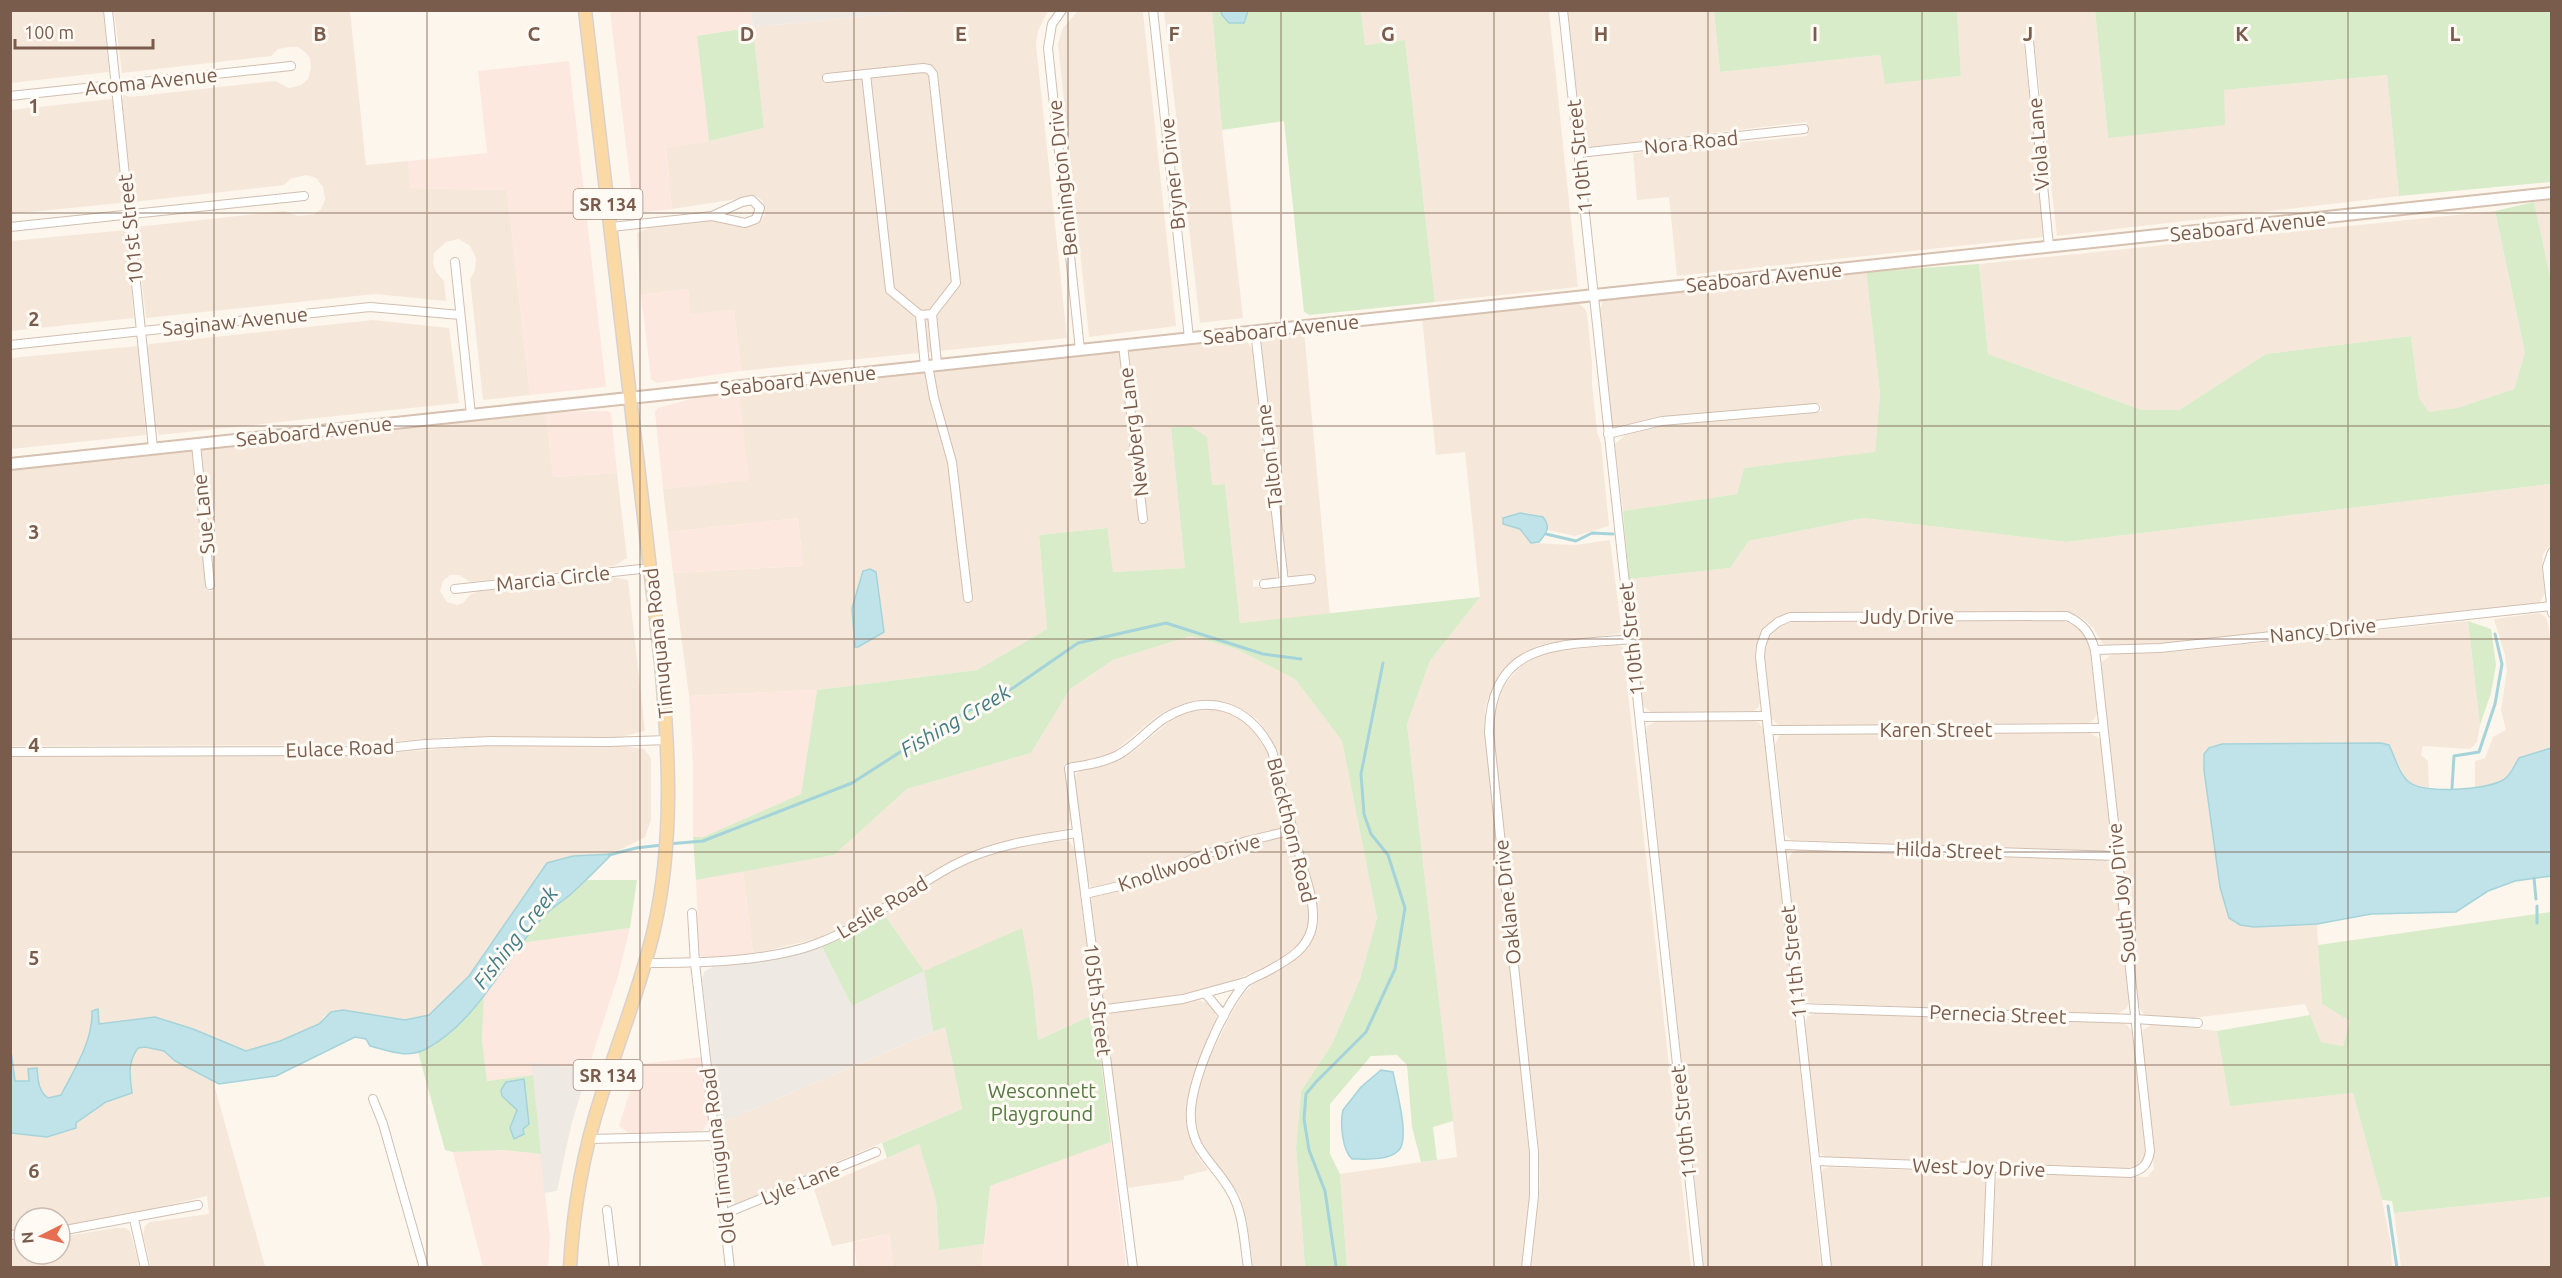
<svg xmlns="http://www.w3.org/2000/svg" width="2562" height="1278" font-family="Ubuntu,sans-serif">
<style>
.residential{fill:#f5e8da}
.commercial{fill:#fde8e0}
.industrial{fill:#efe9e4}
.green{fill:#d8ecc9}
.water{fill:#bfe3e8;stroke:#a5d3da;stroke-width:1.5}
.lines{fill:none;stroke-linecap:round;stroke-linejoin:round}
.stream{stroke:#a5d3da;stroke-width:3}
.street-casing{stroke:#d1beb0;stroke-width:10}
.secondary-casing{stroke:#d6c0b0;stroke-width:14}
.primary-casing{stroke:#dad1cd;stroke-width:15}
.street{stroke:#fff;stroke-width:8}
.secondary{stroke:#fff;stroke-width:10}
.primary{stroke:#fbd9a5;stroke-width:12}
.grid{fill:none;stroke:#7a5c4d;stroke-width:1.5;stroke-opacity:0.55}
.labels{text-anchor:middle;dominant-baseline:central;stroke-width:6;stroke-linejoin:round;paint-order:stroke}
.shield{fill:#fffaf3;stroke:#a28b7f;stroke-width:1.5}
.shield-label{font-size:18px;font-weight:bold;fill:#7a5c4d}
.street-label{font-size:20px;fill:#7a5c4d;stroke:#fffaf3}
.park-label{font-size:20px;fill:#537a41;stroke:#fffaf3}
.water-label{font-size:21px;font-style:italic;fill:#437c86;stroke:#fffaf3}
.grid-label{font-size:20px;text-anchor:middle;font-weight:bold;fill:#7a5c4d;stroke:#fffaf3;stroke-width:6;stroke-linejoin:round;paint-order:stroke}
</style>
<rect width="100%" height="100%" fill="#fdf6ec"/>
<g class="residential">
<path d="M10 11H103L109 72 11 83Z"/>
<path d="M114 11H350L366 165 408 161 411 188 507 190 530 395 483 400 470 279 475 270 476 258 470 246 459 239 446 242 434 253 433 263 436 272 444 281 446 301 375 294 146 318 136 227 284 211 298 216 315 214 321 209 325 200 323 187 316 178 306 175 290 179 284 185 133 202 122 100 124 95 130 97 275 81 289 88 301 85 308 79 311 68 310 58 305 52 298 47H289L278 49 271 56 122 73Z"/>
<path d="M918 11H1048L1038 31 1036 44 1067 338 741 371 734 310 690 315 688 289 641 295 637 233 653 226 707 220H720L740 227 755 224 765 215 763 201 756 196 672 209 666 147 709 141 764 128 753 27Z"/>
<path d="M1078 11 1143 12 1176 326 1089 337 1058 44 1063 28Z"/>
<path d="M1164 11H1212L1222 130 1243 318 1200 323Z"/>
<path d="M1361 11H1549L1578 287 1435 302 1405 40 1365 45Z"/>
<path d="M1568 11H1714L1720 72 1880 55 1885 83 1961 76 1957 11H2095L2108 138 2223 90 2387 75 2399 196 2057 236 2033 33 2023 35 2044 237 1677 276 1669 197 1637 200 1633 153 1807 136V122L1590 147 1582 138Z"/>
<path d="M112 99 123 200 120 203 11 214V110Z"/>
<path d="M2551 200V280L2534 202Z"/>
<path d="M2495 211 2525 353 2514 389 2457 408 2430 414 2419 398 2411 336 2266 354 2179 410H2142L1988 354 1979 264Z"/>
<path d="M126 230 134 318 11 331V241Z"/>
<path d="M1866 272 1880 393 1875 453 1744 468 1737 494 1623 511 1615 444 1630 431 1661 426 1822 411 1820 404 1663 418 1612 427 1600 309 1603 302 1609 298Z"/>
<path d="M1577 302 1585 309 1587 314 1592 363V384L1597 432 1601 443 1609 526 1575 536 1548 530V523L1520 529 1531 543 1575 545 1610 540 1622 633 1540 645 1524 652 1508 665 1496 680 1486 704 1484 724 1530 1154 1531 1185 1522 1267H1347L1340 1174 1457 1157 1407 724 1430 661 1480 597 1465 452 1436 455 1422 318Z"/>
<path d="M373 320 449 328 459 403 159 435 155 424 147 348 149 344Z"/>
<path d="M1304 331 1330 615 1240 623 1225 484 1212 485 1171 429 1185 568 1112 572 1106 528 1039 535 1047 629 977 670 817 690 689 696 673 573 803 566 798 518 668 532 663 489 748 480 739 391 1115 351 1120 352 1123 357 1132 349 1240 337 1245 339 1253 350 1279 574 1275 579 1253 580V587L1313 582V574L1291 577 1287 571 1259 342 1266 335Z"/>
<path d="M138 346 146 435 11 449V358Z"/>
<path d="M546 412 553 477 617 473 627 558 614 566 470 582 459 575H450L443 581 440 591 447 602 457 605 463 603 470 595 478 591 612 577 628 580 645 731 620 737H450L348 745 11 746 10 468 192 449 209 592 213 590 199 452 202 448Z"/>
<path d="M2551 484V544L2543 554 2542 569 2545 593 2540 602 2533 604 2163 643 2110 646 2103 644 2093 628 2084 619 2074 614 2060 612 1798 613 1784 614 1774 619 1759 637 1755 650 1760 701 1759 707 1753 711 1651 712 1643 706 1642 700 1629 579 1730 568 1749 541 1863 518 2066 542Z"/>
<path d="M2538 613 2545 616 2548 623 2551 647V748L2519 758 2504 780 2497 784 2475 788V761L2485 758 2493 737 2506 730 2501 710 2507 670 2505 655 2494 619Z"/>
<path d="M2061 620 2080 628 2090 644 2097 712 2095 718 2090 723 1779 726 1771 718 1764 656 1769 637 1781 625 1792 622Z"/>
<path d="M2468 621 2480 725 2477 742 2470 749 2423 746 2421 755 2428 761 2429 788 2411 784 2405 778 2389 746 2204 754V770L2220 887 2229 918 2254 927 2317 924 2322 1004 2351 1021 2343 1046 2321 1042 2305 1004 2193 1018 2146 1016 2141 1011 2138 1002 2101 668 2102 662 2112 654 2162 653Z"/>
<path d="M1191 636 1236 649 1295 679 1342 741 1377 918 1360 979 1332 1044 1301 1091 1296 1147 1305 1267H1253L1247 1222 1240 1196 1202 1147 1197 1135 1195 1121 1196 1100 1207 1063 1231 1014 1244 993 1258 980 1284 968 1303 953 1316 930 1318 917 1315 897 1277 750 1258 720 1242 709 1222 703 1198 702 1177 706 1157 716 1111 754 1064 764 1071 820 1066 829 1029 836 982 849 945 864 845 928 819 938 753 954 743 871 834 855 907 789 1031 753 1070 689 1113 660Z"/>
<path d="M1617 645 1623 647 1691 1267 1531 1268 1540 1182 1538 1141 1494 743 1493 717 1496 700 1502 687 1523 664 1549 652Z"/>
<path d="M1213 710 1231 713 1246 722 1260 735 1269 753 1285 824 1282 827 1193 854 1157 871 1125 882 1091 887 1087 879 1074 781 1076 774 1081 770 1110 763 1134 751 1175 717 1192 711Z"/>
<path d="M1751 720 1758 722 1762 726 1765 734 1821 1267H1704L1646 732 1647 726 1657 721Z"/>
<path d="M2090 733 2099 738 2101 743 2111 841 2104 851 1791 840 1785 834 1775 745 1779 736 1784 734Z"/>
<path d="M488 745 620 746 644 749 651 758V820L645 837 612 854 573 856 488 946 469 976 429 1015 405 1020 343 1010 324 1016 319 1024 280 1041 246 1051 193 1029 155 1017 99 1024 98 1010 92 1011V1027L88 1041 61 1095 48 1098 39 1087 29 1081H14L11 1051 10 757 364 755Z"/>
<path d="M1283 836H1288L1292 842 1310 913 1305 938 1293 949 1278 961 1221 986 1198 992 1109 1004 1105 1001 1102 997 1090 901 1093 897 1142 885 1199 860Z"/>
<path d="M1061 839 1070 842 1075 850 1095 1014 1038 1040 1033 990 924 971 884 914 926 886 970 861 1012 847Z"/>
<path d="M1799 850 2104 860 2111 863 2115 869 2129 1002 2127 1008 2116 1015 1810 1003 1803 998 1801 992 1787 862 1793 851Z"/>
<path d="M1198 1000 1209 1004 1215 1012 1217 1020 1192 1078 1187 1111V1127L1198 1157 1208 1170 1184 1176V1180L1127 1188 1105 1019 1113 1011Z"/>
<path d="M1815 1013 2121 1022 2127 1025 2132 1031 2145 1152 2143 1161 2137 1167 2128 1168 1825 1157 1819 1152 1805 1025 1807 1017Z"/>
<path d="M2162 1024 2217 1031 2230 1105 2353 1093 2382 1200 2391 1245 2392 1267 1992 1268 1995 1183 1998 1176 2003 1172 2147 1177 2154 1169 2142 1038 2143 1030 2151 1025Z"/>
<path d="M945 1027 962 1109 732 1206 728 1203 719 1124Z"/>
<path d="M145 1047 164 1051 175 1061 213 1081 265 1266 151 1267 143 1235 145 1226 150 1222 209 1214 207 1196 97 1222 60 1226V1218H24V1229L11 1230 10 1146 13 1133 47 1137 76 1128V1124L106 1102 132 1093 130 1067 131 1057 138 1048Z"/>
<path d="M919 1144 936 1200 939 1250 984 1244 982 1267H893L889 1234 832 1246 814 1189Z"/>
<path d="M1829 1167 1983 1173 1986 1176 1982 1267H1831L1821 1174 1823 1169Z"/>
<path d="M2551 1197V1267H2401L2394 1213Z"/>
<path d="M116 1228H125L130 1231 140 1267H11V1241L24 1240V1254H60V1237Z"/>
</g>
<g class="commercial">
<path d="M610 11H751L753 27 697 36 709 141 666 148 672 209 634 213Z"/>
<path d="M569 61 606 387 530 395 507 190 410 188 408 161 487 153 478 71Z"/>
<path d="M688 289 690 314 734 310 741 371 657 383 651 379 641 295Z"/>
<path d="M739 391 749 480 663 489 655 412 658 408 709 394Z"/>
<path d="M607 411 611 413 617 473 553 477 546 412Z"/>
<path d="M798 518 803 566 673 573 668 532Z"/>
<path d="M817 690 801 794 703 837H693V764L689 696Z"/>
<path d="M743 871 753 954 706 959 699 955 696 880Z"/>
<path d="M630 928 618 976 588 1069 532 1062 533 1075 487 1081 482 1040 484 995 521 943Z"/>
<path d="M702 1057 709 1122 700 1134H630L619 1126 639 1064Z"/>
<path d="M1111 1142 1126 1267 982 1268 990 1186Z"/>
<path d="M504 1150 541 1154 550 1238 548 1267H483L453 1152Z"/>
<path d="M889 1234 893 1267H857L854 1242Z"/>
</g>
<g class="industrial">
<path d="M751 11V10L918 11 753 27Z"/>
<path d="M822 947 852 1006 924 971 933 1032 719 1124 702 979 704 972 715 965 773 958Z"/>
<path d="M531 1062 588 1069 571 1126 557 1191 544 1193Z"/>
</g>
<g class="green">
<path d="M1212 11H1221L1222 15 1229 23H1244L1248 11H1361L1365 45 1405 40 1435 302 1310 315 1304 312 1284 121 1222 130Z"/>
<path d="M1714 11H1957L1961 76 1885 84 1880 55 1720 72Z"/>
<path d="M2095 11H2551V182L2399 196 2387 75 2224 90 2225 125 2108 138Z"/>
<path d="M753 27 764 128 709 141 697 36Z"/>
<path d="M2534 202 2551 280V484L2066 542 1863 518 1749 541 1730 568 1629 579 1623 511 1737 494 1744 468 1875 452 1880 393 1866 272 1979 264 1988 354 2142 410H2179L2266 354 2411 336 2419 398 2429 412 2457 408 2514 389 2525 353 2495 211Z"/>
<path d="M1190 426 1207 437 1212 485 1225 484 1240 623 1480 597 1430 661 1407 724 1453 1121 1433 1127 1437 1160 1421 1162 1412 1127 1407 1065 1397 1055 1371 1056 1330 1104V1154L1340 1174 1347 1267H1305L1296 1147 1301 1091 1332 1044 1360 979 1377 918 1342 741 1295 679 1236 649 1191 636 1113 660 1070 689 1031 753 907 789 834 855 696 880 693 837H703L801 794 817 690 977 670 1047 629 1039 535 1107 528 1113 572 1185 568 1171 428Z"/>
<path d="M2468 621 2491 629 2496 665 2491 693 2480 725Z"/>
<path d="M586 880H637L630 928 521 943 549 911Z"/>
<path d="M2551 912V1197L2394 1213 2392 1201 2382 1200 2353 1093 2230 1106 2217 1031 2310 1015 2321 1042 2343 1046 2350 1021 2322 1004 2318 945Z"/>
<path d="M884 914 924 971 1022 928 1033 990 1038 1040 1095 1014 1111 1142 990 1186 984 1244 939 1250 936 1200 919 1144 887 1158 882 1143 962 1109 945 1027 933 1032 924 971 852 1006 822 947Z"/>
<path d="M484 995 482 1040 487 1081 533 1075 541 1154 504 1150 453 1152 445 1150 418 1052 451 1032Z"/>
</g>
<g class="water">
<path d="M1221 11V10L1248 11 1244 23H1229L1222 15Z"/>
<path d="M1520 513 1543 517C1551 527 1547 533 1539 542L1531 543 1520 529 1503 524V518Z"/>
<path d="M870 569 876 572 884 632 858 647H855L852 608 863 571Z"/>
<path d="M2381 743 2389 745C2395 757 2399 774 2409 782 2424 794 2487 790 2503 780 2510 777 2515 764 2519 758L2551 748V876L2515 881 2488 891 2456 912 2371 914 2317 924 2254 927 2240 925 2229 918 2220 887 2204 770V754L2209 748 2222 744Z"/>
<path d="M612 854C599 867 586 881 572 893 565 900 555 905 547 913 507 954 479 1021 426 1049 406 1059 390 1051 370 1046L366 1039 355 1037 276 1076 219 1084 175 1061 164 1051 145 1047 138 1048C127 1063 130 1076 132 1093L106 1102 76 1123V1128L47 1137 11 1133V1146V1051L15 1081H29L28 1069 37 1068C38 1079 38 1091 48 1098L61 1095C75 1068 93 1041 92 1011L98 1009 99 1024 155 1017 193 1029 246 1051 280 1041 319 1024 331 1012 343 1010 405 1020 429 1015 469 976 547 863 573 856Z"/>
<path d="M1381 1070 1393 1072C1396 1089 1411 1140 1398 1151 1388 1161 1365 1159 1352 1159 1342 1150 1340 1123 1343 1110L1361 1087Z"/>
<path d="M524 1079 529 1124 523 1129 524 1134 514 1139 510 1128 517 1110 502 1096 501 1090 506 1082Z"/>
</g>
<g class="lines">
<g class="stream">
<path d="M1546 534 1576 541 1592 533 1613 534"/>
<path d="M2452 788 2454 756 2479 752 2495 704 2502 664 2495 634"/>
<path d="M668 844 703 841 852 783 947 722 1013 688 1078 643 1166 623 1263 654 1301 659"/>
<path d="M609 855 636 848 662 845"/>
<path d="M2534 878 2536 899"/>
<path d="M2537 923V906"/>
<path d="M2388 1206 2397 1268"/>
<path d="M1336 1266 1325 1191 1309 1150 1304 1119 1306 1094 1316 1082 1366 1032 1395 969 1405 908 1388 855 1371 834 1364 814 1361 774 1383 663"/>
</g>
<g class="street-casing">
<g id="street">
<path d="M108 10 153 448"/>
<path d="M1062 10 1052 24 1048 48 1080 350"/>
<path d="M1153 10 1189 338"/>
<path d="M1563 10 1699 1268"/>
<path d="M2029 41 2049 247"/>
<path d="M866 74 890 290 920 315 925 366"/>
<path d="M827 78 923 68 929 69 933 74 956 283 932 314 920 315"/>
<path d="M10 96 291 66"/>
<path d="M1579 153 1804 129"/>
<path d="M10 227 304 196"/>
<path d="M611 227 712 216 745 223 756 219 760 208 752 200 742 202 712 216"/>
<path d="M455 262 471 415"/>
<path d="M932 314 937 364"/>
<path d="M1255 331 1284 582"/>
<path d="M10 345 370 307 460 315"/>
<path d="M1123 345 1143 519"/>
<path d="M928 365 934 398 952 462 968 598"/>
<path d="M1608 434 1662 421 1815 408"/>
<path d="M196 444 210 585"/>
<path d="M2552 552 2547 567 2552 613"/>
<path d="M1264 584 1311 579"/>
<path d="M455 589 650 568"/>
<path d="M2095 650 2160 648 2551 606"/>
<path d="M1640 717 1766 716"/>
<path d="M1768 730 2103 728"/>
<path d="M10 752 359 751 425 744 492 741 608 742 668 740"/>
<path d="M1781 845 2117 856"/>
<path d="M1085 894 1137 882 1200 856 1247 841 1293 830"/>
<path d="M692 913 695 963 730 1268"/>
<path d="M645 963C697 963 768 962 816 944 867 925 907 890 954 865 992 845 1035 839 1077 833"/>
<path d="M1206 994 1224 1016"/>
<path d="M1798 1008 2135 1019 2198 1023"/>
<path d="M1099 1010 1183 999 1245 982"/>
<path d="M373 1099 383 1124 424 1268"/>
<path d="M590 1139 715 1136"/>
<path d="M1815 1161 2130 1173C2143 1170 2148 1164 2150 1151L2095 650C2090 633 2084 624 2067 616L1790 617 1778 622 1766 632 1761 646 1760 657 1827 1268"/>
<path d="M607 1210 614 1268"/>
<path d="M724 1214 876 1152"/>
<path d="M134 1219 145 1268"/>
<path d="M60 1231 198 1205"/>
<path d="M10 1235 24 1234"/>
<path d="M1133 1268 1069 768C1085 765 1103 763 1118 755 1136 745 1148 729 1165 718 1209 691 1250 707 1272 751 1282 787 1291 824 1301 861 1306 879 1314 900 1313 919 1312 948 1287 961 1264 973 1258 976 1249 979 1244 984 1222 1011 1194 1074 1191 1109 1188 1150 1214 1161 1231 1192 1244 1214 1244 1243 1248 1268"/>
<path d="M1526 1268 1534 1196V1152L1489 732C1491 639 1560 646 1631 639"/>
<path d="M1987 1268 1991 1167"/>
</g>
</g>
<g class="secondary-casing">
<path id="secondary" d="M10 464 2552 193"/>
</g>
<g class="primary-casing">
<path id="primary" d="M570 1268C573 1209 584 1149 602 1094 619 1039 641 986 654 929 674 840 669 753 661 663L585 10"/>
</g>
<use href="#street" class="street"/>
<use href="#secondary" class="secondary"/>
<use href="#primary" class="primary"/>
</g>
<path class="grid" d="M214 10V1268M427 10V1268M640 10V1268M854 10V1268M1068 10V1268M1281 10V1268M1494 10V1268M1708 10V1268M1922 10V1268M2135 10V1268M2348 10V1268M10 213H2552M10 426H2552M10 639H2552M10 852H2552M10 1065H2552"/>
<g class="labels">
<g class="shield">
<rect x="573.5" y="189" width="69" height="30" rx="4.5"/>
<rect x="573.5" y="1060" width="69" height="30" rx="4.5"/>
</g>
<g class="shield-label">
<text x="608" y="204">SR 134</text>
<text x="608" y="1075">SR 134</text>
</g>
<g class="street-label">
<text transform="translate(151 81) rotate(-6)">Acoma Avenue</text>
<text transform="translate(1691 142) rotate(-6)">Nora Road</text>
<text transform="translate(2038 144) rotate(-95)">Viola Lane</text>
<text transform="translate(1579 156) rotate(-96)">110th Street</text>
<text transform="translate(1172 174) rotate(-96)">Bryner Drive</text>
<text transform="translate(1062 178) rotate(-96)">Bennington Drive</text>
<text transform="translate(2248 226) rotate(-6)">Seaboard Avenue</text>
<text transform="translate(130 229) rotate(-96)">101st Street</text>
<text transform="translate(1764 277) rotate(-6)">Seaboard Avenue</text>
<text transform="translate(235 321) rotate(-6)">Saginaw Avenue</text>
<text transform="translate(1281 329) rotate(-6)">Seaboard Avenue</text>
<text transform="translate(798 380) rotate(-6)">Seaboard Avenue</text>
<text transform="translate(314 431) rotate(-6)">Seaboard Avenue</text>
<text transform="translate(1133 432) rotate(-97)">Newberg Lane</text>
<text transform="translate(1269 456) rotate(-97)">Talton Lane</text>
<text transform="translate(203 514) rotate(-96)">Sue Lane</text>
<text transform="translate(553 578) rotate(-6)">Marcia Circle</text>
<text x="1907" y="616">Judy Drive</text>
<text transform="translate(2323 630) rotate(-6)">Nancy Drive</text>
<text transform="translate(1631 639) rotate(-96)">110th Street</text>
<text transform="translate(658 643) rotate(-96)">Timuquana Road</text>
<text x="1936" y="729">Karen Street</text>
<text transform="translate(340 748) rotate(-2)">Eulace Road</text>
<text transform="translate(1292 830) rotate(76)">Blackthorn Road</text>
<text transform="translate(1949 850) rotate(2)">Hilda Street</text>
<text transform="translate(1189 862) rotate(-18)">Knollwood Drive</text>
<text transform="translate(2121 893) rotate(-96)">South Joy Drive</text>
<text transform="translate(1507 902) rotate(-96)">Oaklane Drive</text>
<text transform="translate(882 907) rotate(-31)">Leslie Road</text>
<text transform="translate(1793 962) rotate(-96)">111th Street</text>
<text transform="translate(1098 1000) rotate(83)">105th Street</text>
<text transform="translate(1998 1014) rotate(2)">Pernecia Street</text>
<text transform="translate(1683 1122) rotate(-96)">110th Street</text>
<text transform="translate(718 1156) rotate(-97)">Old Timuguna Road</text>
<text transform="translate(1979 1167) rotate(2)">West Joy Drive</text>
<text transform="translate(800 1183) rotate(-22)">Lyle Lane</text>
</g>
<g class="park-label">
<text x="1042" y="1090">Wesconnett<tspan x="1042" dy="23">Playground</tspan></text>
</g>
<g class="water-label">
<text transform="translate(955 720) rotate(-30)">Fishing Creek</text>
<text transform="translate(515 937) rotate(-52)">Fishing Creek</text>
</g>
</g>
<g class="grid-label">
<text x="320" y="41">B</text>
<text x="534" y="41">C</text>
<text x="747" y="41">D</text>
<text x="961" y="41">E</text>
<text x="1174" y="41">F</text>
<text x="1388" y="41">G</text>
<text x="1601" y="41">H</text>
<text x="1815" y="41">I</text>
<text x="2028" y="41">J</text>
<text x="2242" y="41">K</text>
<text x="2455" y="41">L</text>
<text x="34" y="113">1</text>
<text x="34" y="326">2</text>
<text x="34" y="539">3</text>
<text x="34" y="752">4</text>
<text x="34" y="965">5</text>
<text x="34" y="1178">6</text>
</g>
<rect width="2562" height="1278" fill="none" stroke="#7a5c4d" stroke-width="24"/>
<g transform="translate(42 1236) rotate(264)"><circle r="28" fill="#fffaf3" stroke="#cabbb1" stroke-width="1.5"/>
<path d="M0-4.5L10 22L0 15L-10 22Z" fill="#e76f51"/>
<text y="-9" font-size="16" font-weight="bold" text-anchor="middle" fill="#7a5c4d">N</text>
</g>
<path d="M15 39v9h138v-9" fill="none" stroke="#7a5c4d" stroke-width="3"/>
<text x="24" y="39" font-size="18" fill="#7a5c4d" stroke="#fffaf3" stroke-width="4.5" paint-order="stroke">100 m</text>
</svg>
